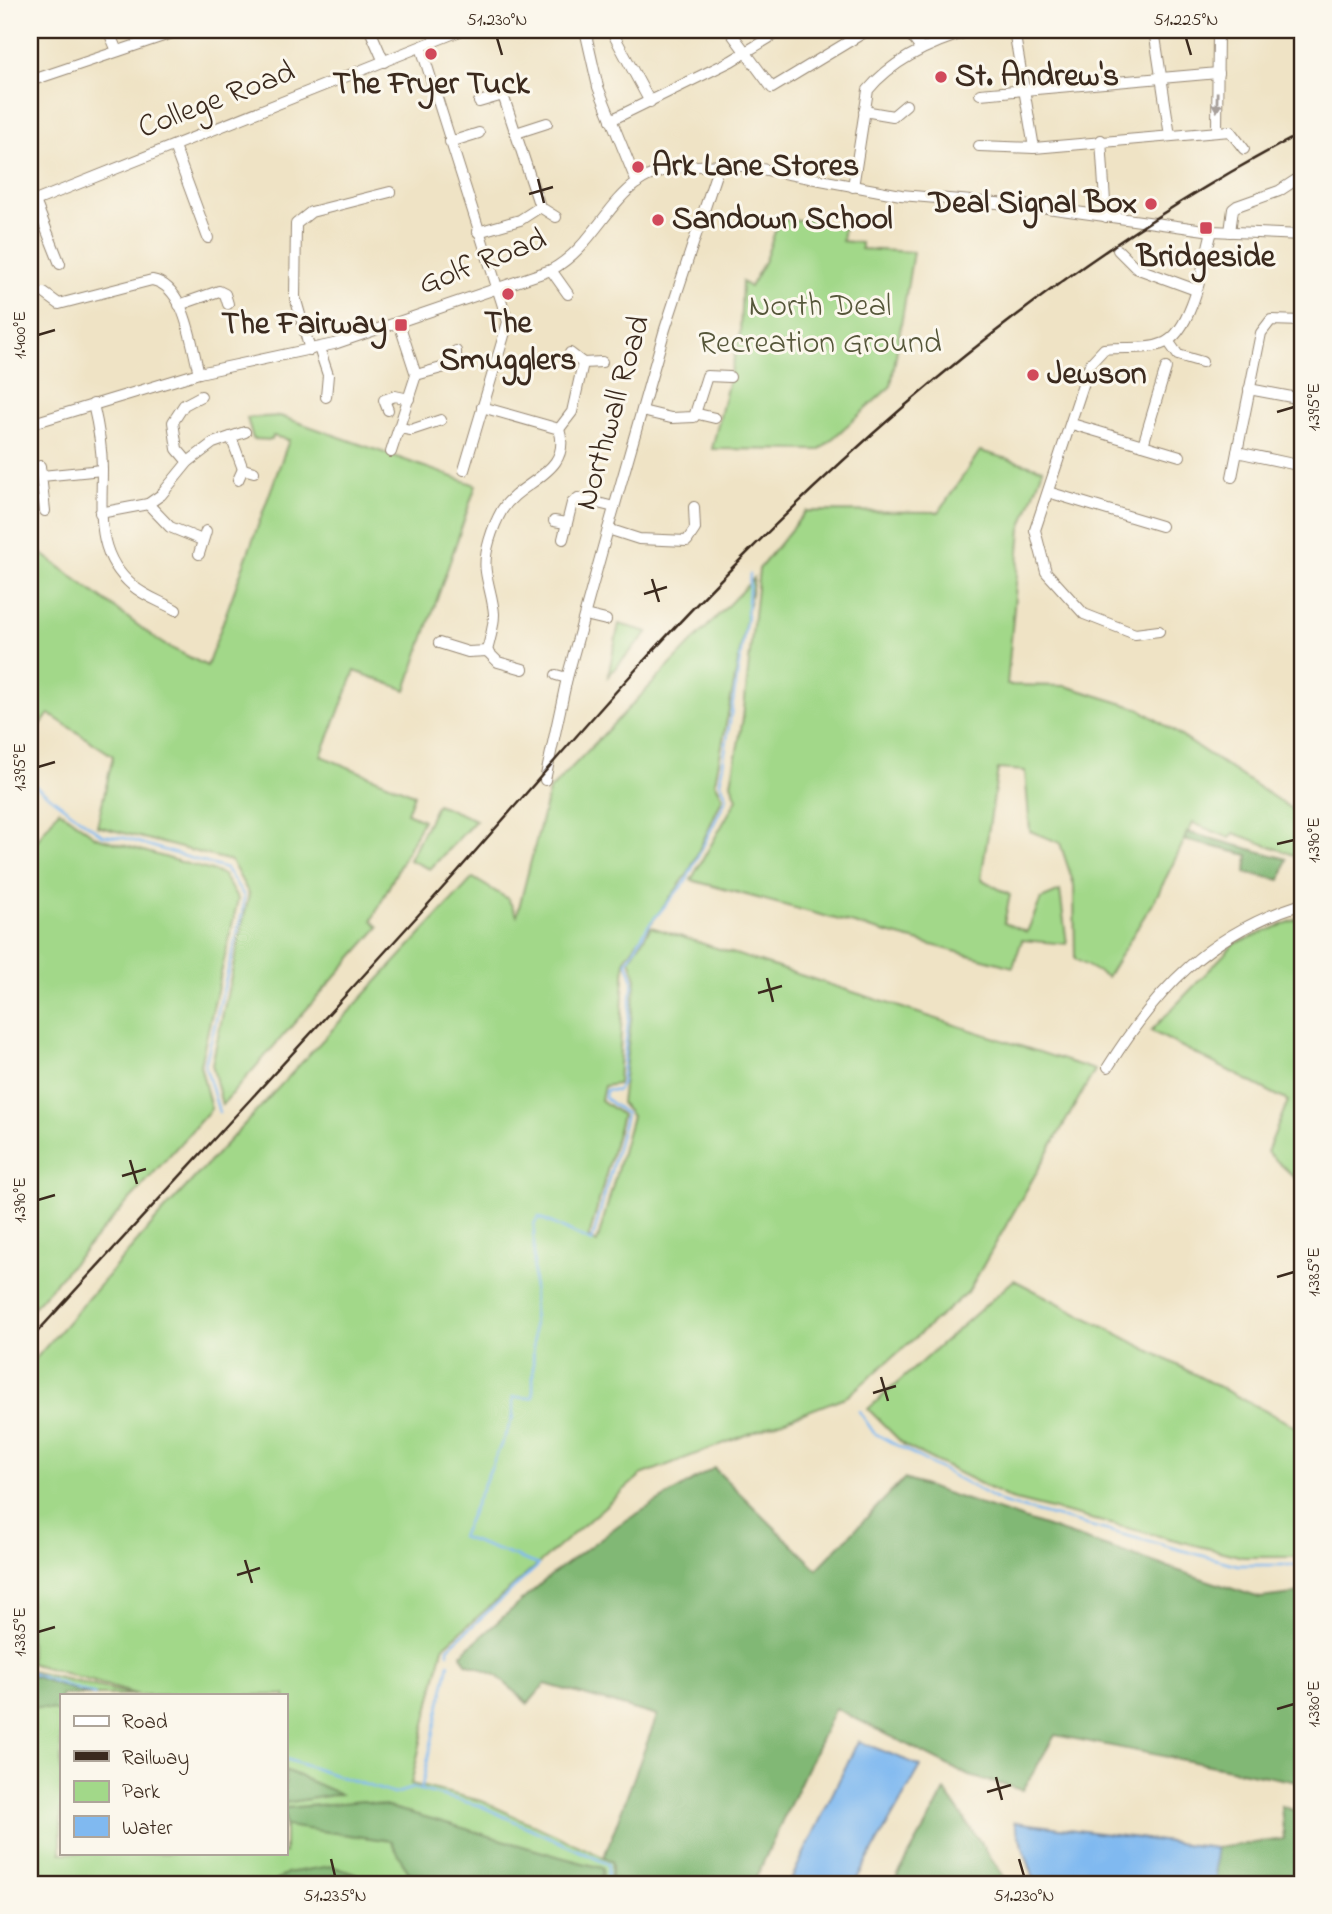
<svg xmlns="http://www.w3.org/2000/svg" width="1332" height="1914" font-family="'Indie Flower',sans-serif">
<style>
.green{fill:#a2d889;stroke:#6e8154;stroke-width:2}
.forest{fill:#81b875;stroke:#5e714a;stroke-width:2}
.water{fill:#80b9f0;stroke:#5e7287;stroke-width:2}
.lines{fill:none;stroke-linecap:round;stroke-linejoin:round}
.stream{stroke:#80b9f0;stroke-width:2.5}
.minor-casing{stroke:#958672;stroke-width:12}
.minor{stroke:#fff;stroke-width:10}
.rail{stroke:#3b2a1e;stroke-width:2.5}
.oneway{fill:#a79f9a}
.ticks{fill:none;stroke:#3b2a1e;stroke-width:2.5}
.poi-dot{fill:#d1495b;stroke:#fbf7ec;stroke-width:2.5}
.labels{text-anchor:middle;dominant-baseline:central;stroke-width:6;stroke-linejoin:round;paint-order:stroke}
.poi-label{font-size:32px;font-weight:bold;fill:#3b2a1e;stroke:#fbf7ec;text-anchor:start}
.street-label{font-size:32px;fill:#3b2a1e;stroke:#fbf7ec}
.park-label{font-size:32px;fill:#555639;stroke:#fbf7ec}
.neatline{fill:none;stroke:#3b2a1e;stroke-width:2.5}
.ticks-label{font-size:18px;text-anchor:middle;fill:#3b2a1e}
</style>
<rect width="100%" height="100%" fill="#fbf7ec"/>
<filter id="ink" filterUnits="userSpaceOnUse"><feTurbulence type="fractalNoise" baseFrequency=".0143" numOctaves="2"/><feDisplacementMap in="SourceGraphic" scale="14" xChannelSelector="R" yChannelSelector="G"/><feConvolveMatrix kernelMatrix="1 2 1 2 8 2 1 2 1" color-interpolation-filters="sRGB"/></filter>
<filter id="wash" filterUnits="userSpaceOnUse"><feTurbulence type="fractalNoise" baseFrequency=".00686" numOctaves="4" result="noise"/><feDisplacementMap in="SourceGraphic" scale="28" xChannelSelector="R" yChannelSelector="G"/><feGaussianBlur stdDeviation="1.57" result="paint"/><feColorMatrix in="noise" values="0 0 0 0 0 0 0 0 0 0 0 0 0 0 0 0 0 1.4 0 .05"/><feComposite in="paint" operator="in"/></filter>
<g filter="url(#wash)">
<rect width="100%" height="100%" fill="#efe3c5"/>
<g class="green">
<path d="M779 220H821L823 224 844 226 842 241 861 243V249L913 252 891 386 820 450 712 449 740 334 742 282 750 287 765 260Z"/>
<path d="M280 416 476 485 406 690 355 671 321 756 414 794 407 813 423 820 372 920 379 927 222 1105 212 1064 249 894 231 861 97 826 113 756 49 714 30 738V545L163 644 207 666 289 440 273 436 272 440 253 439 247 418Z"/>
<path d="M980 451 1043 469 1021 529 1007 685 1066 686 1140 709 1302 816V858L1234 833 1230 838 1193 823 1158 894 1107 977 1075 959 1074 885 1060 843 1030 831 1025 771 998 769 981 879 1010 895 1004 923 1027 932 1041 899 1060 891 1067 944 1022 940 1013 967 691 880 737 799 731 783 743 718 759 569 806 511 939 512Z"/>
<path d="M754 578 715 782 723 797 689 872 625 959 618 1084 604 1086 601 1100 622 1115 589 1238 597 1243 632 1116 621 1103 636 979 630 959 651 927 1095 1070 968 1292 848 1396 641 1475 443 1647 411 1784 482 1801 612 1861 610 1884H30V1671L134 1695H61V1853H285V1695H139L30 1663V1365L162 1213 473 878 508 899 517 915 549 791Z"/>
<path d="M619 624 648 632 608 676Z"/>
<path d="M437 804 476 820 430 869 409 860Z"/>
<path d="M59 810 96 837 222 874 238 899 200 1065 211 1109 30 1311V844L33 846Z"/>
<path d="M1302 917V1184L1267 1152 1288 1101 1151 1031 1234 944Z"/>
<path d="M1014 1280 1302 1430V1557H1243L1011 1499 905 1446 868 1409Z"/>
</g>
<g class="forest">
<path d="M1187 832 1287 859 1281 880 1246 873 1248 855 1184 840Z"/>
<path d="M714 1468 817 1569 904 1479 1260 1598 1302 1593V1783L1055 1735 1023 1790 969 1776 835 1708 753 1884H612V1861L604 1857 657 1716 545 1684 528 1704 496 1675 466 1663 461 1654 551 1575 620 1524Z"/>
<path d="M30 1675 88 1695H61V1711L30 1707Z"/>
<path d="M285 1770 340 1794 285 1803Z"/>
<path d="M945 1791 1009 1884H1010H893Z"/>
<path d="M363 1801C445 1819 522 1849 603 1868L602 1884H426L424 1875 409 1873 391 1841 285 1826V1808Z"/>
<path d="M1281 1806 1302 1813V1884H1216L1215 1848 1284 1839Z"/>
<path d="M331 1866 384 1884H272L287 1873Z"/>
</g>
<g class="water">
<path d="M858 1741 921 1766 854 1884H789Z"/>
<path d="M1014 1822 1215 1848 1216 1884H1036Z"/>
</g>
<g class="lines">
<g class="stream">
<path d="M33 784 102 835 124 838 226 869 244 896 243 909 205 1065 219 1112"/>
<path d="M859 1411 874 1433 1003 1503 1238 1565H1302"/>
<path d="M448 1653V1648L539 1565 461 1537 513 1417V1397L533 1398 534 1224 539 1217 592 1242 626 1114 605 1098 606 1090 617 1091 621 1084 633 980 627 962 648 926 686 881 727 797 720 782 747 616 750 574"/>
<path d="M30 1673 95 1695"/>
<path d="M285 1759 394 1794 413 1788 481 1806 608 1864 607 1884"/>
<path d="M421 1790 449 1664"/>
</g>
</g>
</g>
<g filter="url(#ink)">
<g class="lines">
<g class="minor-casing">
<g id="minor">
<path d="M108 30 117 51"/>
<path d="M370 30 384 62"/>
<path d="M585 30 598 87 637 183"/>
<path d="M611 30 650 102"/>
<path d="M729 30 772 88 868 30"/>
<path d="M907 30 921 49"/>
<path d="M1014 30 1034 148"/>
<path d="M1154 30 1170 136"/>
<path d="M421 47 508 322 464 470"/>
<path d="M30 81 181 30"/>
<path d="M980 94 1218 73"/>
<path d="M864 111 893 116 906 105"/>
<path d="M611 120 731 61 782 30"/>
<path d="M1217 131 1218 30"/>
<path d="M516 133 547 123"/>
<path d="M1101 140 1106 217"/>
<path d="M450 142 479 133"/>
<path d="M174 146 208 238"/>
<path d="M979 146 1034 148 1230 131 1244 149"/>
<path d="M853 187 868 90C894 58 935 41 973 30"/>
<path d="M35 201 60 264"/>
<path d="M30 203 462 30"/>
<path d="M540 207 556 217"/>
<path d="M478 232 520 220 540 207 503 95 479 102"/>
<path d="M1230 232 1233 209 1237 206 1279 191 1302 176"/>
<path d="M1118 250 1136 268 1196 290"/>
<path d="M551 270 568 294"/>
<path d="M44 293 59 304 152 280C186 286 191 345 199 373"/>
<path d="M179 305 219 291 225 294 228 304"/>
<path d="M1168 341 1178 355 1202 362"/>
<path d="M319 348 328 375 326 397"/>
<path d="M310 350 295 297 296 224 311 212 390 192"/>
<path d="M570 353 583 363 602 362"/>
<path d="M416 375 456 364V351"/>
<path d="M1249 389 1302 399"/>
<path d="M1298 398 1300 387"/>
<path d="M93 404C98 425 102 447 102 469 102 513 95 554 133 586 144 596 162 602 176 610"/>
<path d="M482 407 559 429 572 412 583 363"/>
<path d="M388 410 384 400 395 396 409 399"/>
<path d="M642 411 671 418 694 417 707 376 730 377"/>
<path d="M698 414 715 418"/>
<path d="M30 424 199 373 334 344 551 270C591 248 605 206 638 182 665 163 713 165 745 166L901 195 1033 206 1212 231 1302 235"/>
<path d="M1072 424 1180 456"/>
<path d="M399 428 411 430 441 420"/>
<path d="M231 437 243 469 254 472"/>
<path d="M1143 445 1166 368"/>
<path d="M391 452 416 375 399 323"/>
<path d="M1237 452 1302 466"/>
<path d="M188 462 177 449 173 422 184 405 201 396"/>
<path d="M40 466 45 511"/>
<path d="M42 476 102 470"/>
<path d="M1232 477 1261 333 1271 320 1302 321"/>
<path d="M238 480 243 469"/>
<path d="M1048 492 1161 526"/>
<path d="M148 504 170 527 202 540"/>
<path d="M100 513 148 504 161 495 188 462 213 443 245 432"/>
<path d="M554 521 566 523"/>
<path d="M608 529 639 539 687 541 695 529 694 507"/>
<path d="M563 539 572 503 578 498 614 507"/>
<path d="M199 554 206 531"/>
<path d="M585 615 606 620"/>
<path d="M1159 631 1135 634 1084 614 1046 572 1035 530 1090 364 1104 349C1124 346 1146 351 1164 343 1193 331 1204 260 1212 231"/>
<path d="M439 643 468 652 487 651"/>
<path d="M523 669 498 662 487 651C490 638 494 627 494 614 493 599 488 586 486 572 483 553 493 526 502 510 521 480 573 473 559 429"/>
<path d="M556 675 567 678"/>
<path d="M545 780 567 678 608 529 665 329 719 165"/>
<path d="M1108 1067C1158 987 1210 933 1302 904"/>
</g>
</g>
<use href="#minor" class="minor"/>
<path class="rail" d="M30 1340C169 1187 310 1036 448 882 546 772 641 658 746 554 911 388 1094 241 1302 133"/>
</g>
<defs><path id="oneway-solid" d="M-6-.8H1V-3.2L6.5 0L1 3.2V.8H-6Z" transform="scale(1.75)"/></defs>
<use class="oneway" href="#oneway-solid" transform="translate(1217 102) rotate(91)"/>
</g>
<path class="ticks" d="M497 38 502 55M1186 38 1191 55M538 179 544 203M529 194 553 187M38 335 55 330M1277 412 1294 407M652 579 659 602M644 594 667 587M38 767 55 762M1277 844 1294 840M767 978 773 1002M758 993 782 986M130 1160 137 1184M122 1176 146 1169M38 1200 55 1195M1277 1277 1294 1272M881 1377 888 1401M873 1393 896 1386M245 1560 252 1583M237 1575 260 1568M38 1632 55 1627M1277 1709 1294 1704M996 1777 1002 1800M987 1792 1011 1785M331 1859 335 1876M1019 1859 1024 1876"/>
<g class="poi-dot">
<circle cx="431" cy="54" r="7"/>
<circle cx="941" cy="77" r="7"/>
<circle cx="638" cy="167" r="7"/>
<circle cx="1151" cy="204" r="7"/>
<circle cx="658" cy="220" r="7"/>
<rect x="1199" y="221" width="14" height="14" rx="3.5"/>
<circle cx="508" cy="294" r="7"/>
<rect x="394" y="318" width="14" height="14" rx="3.5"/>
<circle cx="1033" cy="375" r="7"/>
</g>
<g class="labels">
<g class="poi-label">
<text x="955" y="77">St. Andrew's</text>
<text x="431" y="85" text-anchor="middle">The Fryer Tuck</text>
<text x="652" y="167">Ark Lane Stores</text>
<text x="1137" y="204" text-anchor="end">Deal Signal Box</text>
<text x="672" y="220">Sandown School</text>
<text x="1206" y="258" text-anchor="middle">Bridgeside</text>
<text x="508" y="324" text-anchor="middle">The<tspan x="508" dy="37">Smugglers</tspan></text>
<text x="387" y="325" text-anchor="end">The Fairway</text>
<text x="1047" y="375">Jewson</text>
</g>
<g class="street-label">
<text transform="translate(217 101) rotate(-21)">College Road</text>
<text transform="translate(483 263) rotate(-21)">Golf Road</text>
<text transform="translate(614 413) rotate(-74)">Northwall Road</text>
</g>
<g class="park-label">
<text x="820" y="307">North Deal<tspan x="820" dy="37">Recreation Ground</tspan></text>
</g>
</g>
<rect width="1332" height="1914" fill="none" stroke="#fbf7ec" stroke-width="77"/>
<rect x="60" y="1694" width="228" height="161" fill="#fbf7ec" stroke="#aea59a" stroke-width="2"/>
<rect x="74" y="1716" width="35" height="10" fill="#ffffff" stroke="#aea59a" stroke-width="2"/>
<text x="122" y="1728" font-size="21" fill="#3b2a1e">Road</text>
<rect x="74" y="1751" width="35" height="10" fill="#3b2a1e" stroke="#aea59a" stroke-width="2"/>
<text x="122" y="1764" font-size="21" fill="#3b2a1e">Railway</text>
<rect x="74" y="1781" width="35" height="21" fill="#a2d889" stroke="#aea59a" stroke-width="2"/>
<text x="122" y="1798" font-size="21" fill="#3b2a1e">Park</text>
<rect x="74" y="1816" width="35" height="21" fill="#80b9f0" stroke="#aea59a" stroke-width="2"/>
<text x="122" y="1834" font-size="21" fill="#3b2a1e">Water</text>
<rect x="38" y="38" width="1256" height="1838" class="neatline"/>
<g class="ticks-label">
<text x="497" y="25">51.230°N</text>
<text x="1186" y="25">51.225°N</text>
<text transform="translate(19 335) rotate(-90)" y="6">1.400°E</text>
<text transform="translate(1313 407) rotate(-90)" y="6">1.395°E</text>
<text transform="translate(19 767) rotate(-90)" y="6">1.395°E</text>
<text transform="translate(1313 840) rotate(-90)" y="6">1.390°E</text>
<text transform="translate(19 1200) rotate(-90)" y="6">1.390°E</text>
<text transform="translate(1313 1272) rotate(-90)" y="6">1.385°E</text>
<text transform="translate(19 1632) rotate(-90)" y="6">1.385°E</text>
<text transform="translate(1313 1704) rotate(-90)" y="6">1.380°E</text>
<text x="335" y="1901">51.235°N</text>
<text x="1024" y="1901">51.230°N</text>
</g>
</svg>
